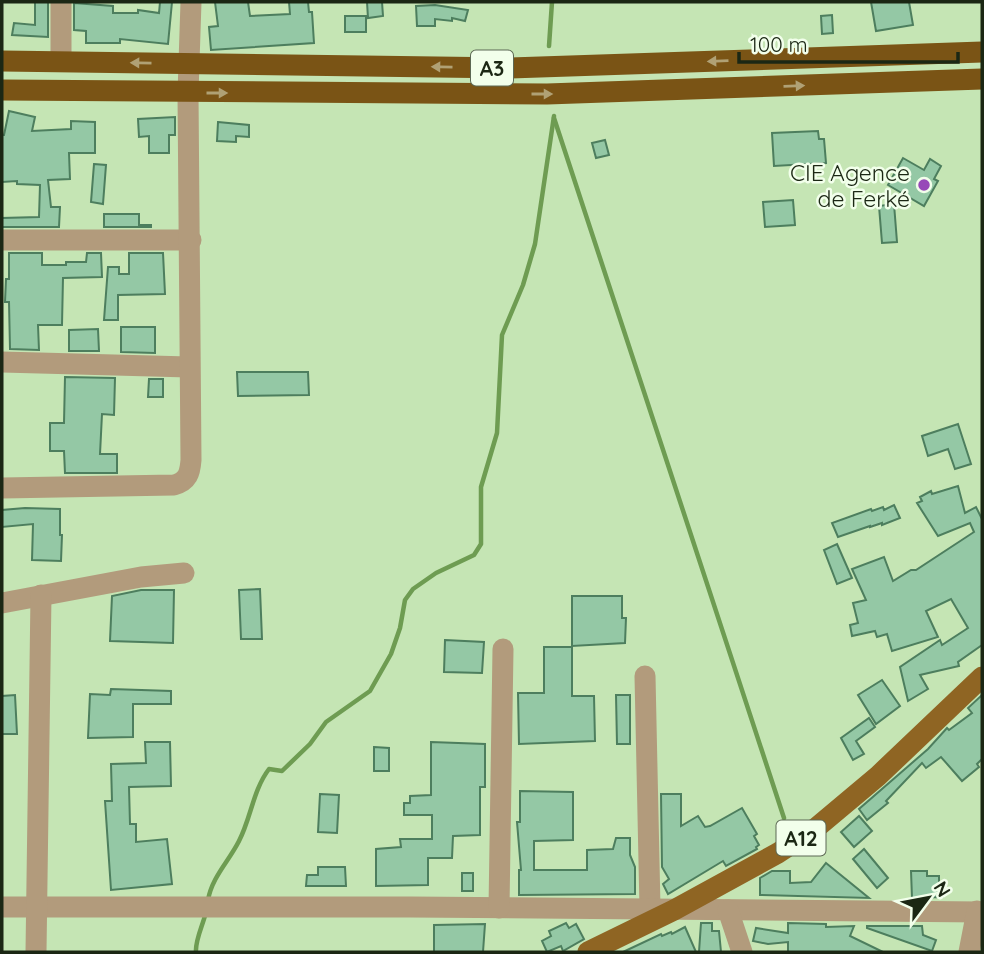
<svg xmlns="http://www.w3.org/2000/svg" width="984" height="954" font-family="Quicksand,sans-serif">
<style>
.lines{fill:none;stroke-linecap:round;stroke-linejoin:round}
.stream{stroke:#6e9c52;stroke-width:4.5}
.building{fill:#94c8a5;stroke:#4d7e5e;stroke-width:2}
.minor{stroke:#b29b7c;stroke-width:21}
.major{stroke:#8f6523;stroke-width:21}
.highway{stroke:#7a5415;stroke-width:21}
.oneway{fill:#b0a175}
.poi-dot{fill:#9748b8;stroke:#f2ffeb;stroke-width:2.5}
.labels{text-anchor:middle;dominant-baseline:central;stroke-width:5;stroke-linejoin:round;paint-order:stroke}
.shield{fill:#f2ffeb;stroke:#5c6854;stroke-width:2}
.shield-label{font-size:21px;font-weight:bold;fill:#1b2714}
.poi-label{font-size:23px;fill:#1b2714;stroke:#f2ffeb;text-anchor:end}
</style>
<rect width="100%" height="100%" fill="#c5e5b4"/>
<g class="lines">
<g class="stream">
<path d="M549 46 552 2"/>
<path d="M554 118 784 818"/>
<path d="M208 900C212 877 229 861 239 841 251 818 253 790 269 769L282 771 310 744 326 722 370 691 391 654 400 628 405 600 413 589 436 573 474 555 481 544V487L497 433 502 335 523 285 535 244 554 116"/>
<path d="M196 952C195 940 203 925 206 912"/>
</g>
</g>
<g class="building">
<path d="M35 2H48V37L12 35 14 23 35 25Z"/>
<path d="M160 2H172L168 44 120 39V43H86V31L74 30V3L113 6V13H138V10L159 13Z"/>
<path d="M215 2H248L250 16 290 14 289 2H308L309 12H312L314 43 211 50 209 27 218 26Z"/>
<path d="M367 2H382L383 16 368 18Z"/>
<path d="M871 2H909L913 25 876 31Z"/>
<path d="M435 5 468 10 465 21 452 18V21L435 19V26H417L416 6Z"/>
<path d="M832 15 833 33 822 34 821 16Z"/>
<rect x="345" y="16" width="21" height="16"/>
<path d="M9 111 35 117 32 131 71 129V121L95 122V153H69L70 179 48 180 51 207H60L59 227H2V218L39 217 40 185 17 184V181L2 182V135H4Z"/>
<path d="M175 117V135H169V153H149V136L139 137 138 119Z"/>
<path d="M218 122 249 125V137L236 136V142L217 141Z"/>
<path d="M818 131 819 139H824L826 163 774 166 772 133Z"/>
<path d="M605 140 609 155 596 158 592 143Z"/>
<path d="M903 158 924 170 930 159 941 166 934 179 938 181 924 206 888 185Z"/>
<path d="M94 164 106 165 103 204 91 202Z"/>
<path d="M793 200 795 225 765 227 763 202Z"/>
<path d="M894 204 897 242 882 243 879 206Z"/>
<path d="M104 214H139V225H151V227H104Z"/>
<path d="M9 253H42V265H66V262H86L87 253H101L102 277 63 278 62 325H38L39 350 10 349 9 302H5L6 279H9Z"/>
<path d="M129 253H163L165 294 118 295V320H104L108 267H119V274H129Z"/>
<path d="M121 327H155V353L121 352Z"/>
<path d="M98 329 99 351H69V330Z"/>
<path d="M237 372H308L309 395 238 396Z"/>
<path d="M65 377 115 378 114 415 102 414 100 454H117V473H65L64 451H50V423H64Z"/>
<path d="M149 379H163V397H148Z"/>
<path d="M958 424 971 464 955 469 948 449 928 456 922 436Z"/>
<path d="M958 486 965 513 976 507 982 519V645L958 662 959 666 920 675 928 689 908 701 900 667 940 640 942 645 968 628 951 599 926 611 938 637 892 651 887 634 877 637 875 631 852 636 850 625 858 623 853 603 866 600 852 569 884 557 893 581 911 570H916L974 532 970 523 938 536 917 503 922 501 920 497 931 491 932 494Z"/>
<path d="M894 505 900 518 882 525V523L870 527V526L838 537 832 523 871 509 872 511 883 507 884 510Z"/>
<path d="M25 508 60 509V535H62L61 561 32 560 33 524 2 527V510Z"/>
<path d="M837 544 852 578 837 584 824 550Z"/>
<path d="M260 589 262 639H241L239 590Z"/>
<path d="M141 590H174L173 643 110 641 112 596Z"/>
<path d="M572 596H622V618H626L625 643 572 646Z"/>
<path d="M445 640 484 642 482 673 444 672Z"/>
<path d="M544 647H572V696H594L595 741 519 744 518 693H544Z"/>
<path d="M882 680 900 706 876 724 858 695Z"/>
<path d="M111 689 171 691V704H133V737L88 738 90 694 110 695Z"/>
<path d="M15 695 17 734H2V696Z"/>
<path d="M616 695H630V744H617Z"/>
<path d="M982 695V759L977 764 979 767 962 781 941 757 926 768 922 763 886 801 888 803 867 820 859 809 928 749 947 728 949 730 972 713 968 708Z"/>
<path d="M869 718 875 727 856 741 864 754 853 760 841 738Z"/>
<path d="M145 742H170L171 786 129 787 130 824H136V842L167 839 172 884 111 890 105 801H112L111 764 146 763Z"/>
<path d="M431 742 485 744V787H480V835L453 836 452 858H428V885L376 886V849L401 847 400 839H432V815H404V803H410V796L431 795Z"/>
<path d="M374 747 389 748V771H374Z"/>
<path d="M520 791 573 792V840L534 841V870H587V850L613 849 616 838H630V855L635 867V894L519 895V870H521L517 822H520Z"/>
<path d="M320 794 339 795 337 833 318 832Z"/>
<path d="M661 794H681V826L698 816 705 827 710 826 742 808 757 834 754 836 759 845 756 847 757 849 726 866 723 861 668 894 663 884 669 879 662 867Z"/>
<path d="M859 816 872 831 854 847 841 832Z"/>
<path d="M864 849 888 878 877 888 853 859Z"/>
<path d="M826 863 869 898 760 895V878L772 871H790V883L811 882Z"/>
<path d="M318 867H345L346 886H306L307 875H318Z"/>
<path d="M911 871H927V876H939V882H943V897L912 898Z"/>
<rect x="462" y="873" width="11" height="18"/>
<path d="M566 923 569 928 576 924 584 939 563 951 561 946 547 952 542 941 551 936 549 931Z"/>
<path d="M701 923H712V931H719L721 952H699Z"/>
<path d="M788 923 826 924V927L854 926 850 936 883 952H788V942L768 944 753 941 756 928 788 933Z"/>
<path d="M485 924 483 952H434V925Z"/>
<path d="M867 926H922L923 935 936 940 932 951 867 928Z"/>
<path d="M685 927 696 952H623L661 934 662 936 671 932 672 934Z"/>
</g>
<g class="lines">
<g class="minor">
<path d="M61 2V61"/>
<path d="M2 240H191"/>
<path d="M2 362 189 367"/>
<path d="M2 488 174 485C188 481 190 473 191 460L188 93 191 2"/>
<path d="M2 603 141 577 184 573"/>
<path d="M645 676 650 908"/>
<path d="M2 907H410L982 912"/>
<path d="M499 908 503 649"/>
<path d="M728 910 742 952"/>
<path d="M36 952 41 595"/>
<path d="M969 952 977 911"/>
</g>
<path class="major" d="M588 952 674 910 778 853 816 828 878 776 982 677"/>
<g class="highway">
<path d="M2 61 510 68 982 52"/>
<path d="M2 90 547 94 982 79"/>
</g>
</g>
<defs><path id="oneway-solid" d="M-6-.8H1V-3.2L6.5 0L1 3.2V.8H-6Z" transform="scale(1.75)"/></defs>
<g class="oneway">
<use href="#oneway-solid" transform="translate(718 61) rotate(178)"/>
<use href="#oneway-solid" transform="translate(141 63) rotate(-179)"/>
<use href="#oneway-solid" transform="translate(442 67) rotate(-179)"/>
<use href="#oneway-solid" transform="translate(794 86) rotate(-2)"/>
<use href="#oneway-solid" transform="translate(217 93)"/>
<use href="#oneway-solid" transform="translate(542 94)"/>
</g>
<circle class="poi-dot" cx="924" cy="185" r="7"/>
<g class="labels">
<g class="shield">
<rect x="471" y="50.5" width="42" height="35" rx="5"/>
<rect x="776.5" y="820.5" width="49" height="35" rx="5"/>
</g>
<g class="shield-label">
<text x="492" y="68">A3</text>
<text x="801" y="838">A12</text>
</g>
<g class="poi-label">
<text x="910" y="172">CIE Agence<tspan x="910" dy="26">de Ferké</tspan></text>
</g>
</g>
<rect width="984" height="954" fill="none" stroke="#1b2714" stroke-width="7"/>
<g transform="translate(928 898) rotate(58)" stroke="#f2ffeb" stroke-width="5" paint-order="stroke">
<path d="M0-5L12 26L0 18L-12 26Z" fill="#1b2714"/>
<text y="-10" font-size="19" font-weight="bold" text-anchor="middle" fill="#1b2714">N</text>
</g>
<path d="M739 52v10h219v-10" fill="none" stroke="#1b2714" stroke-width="3.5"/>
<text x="750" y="52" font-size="21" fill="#1b2714" stroke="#f2ffeb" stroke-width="5" paint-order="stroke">100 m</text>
</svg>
